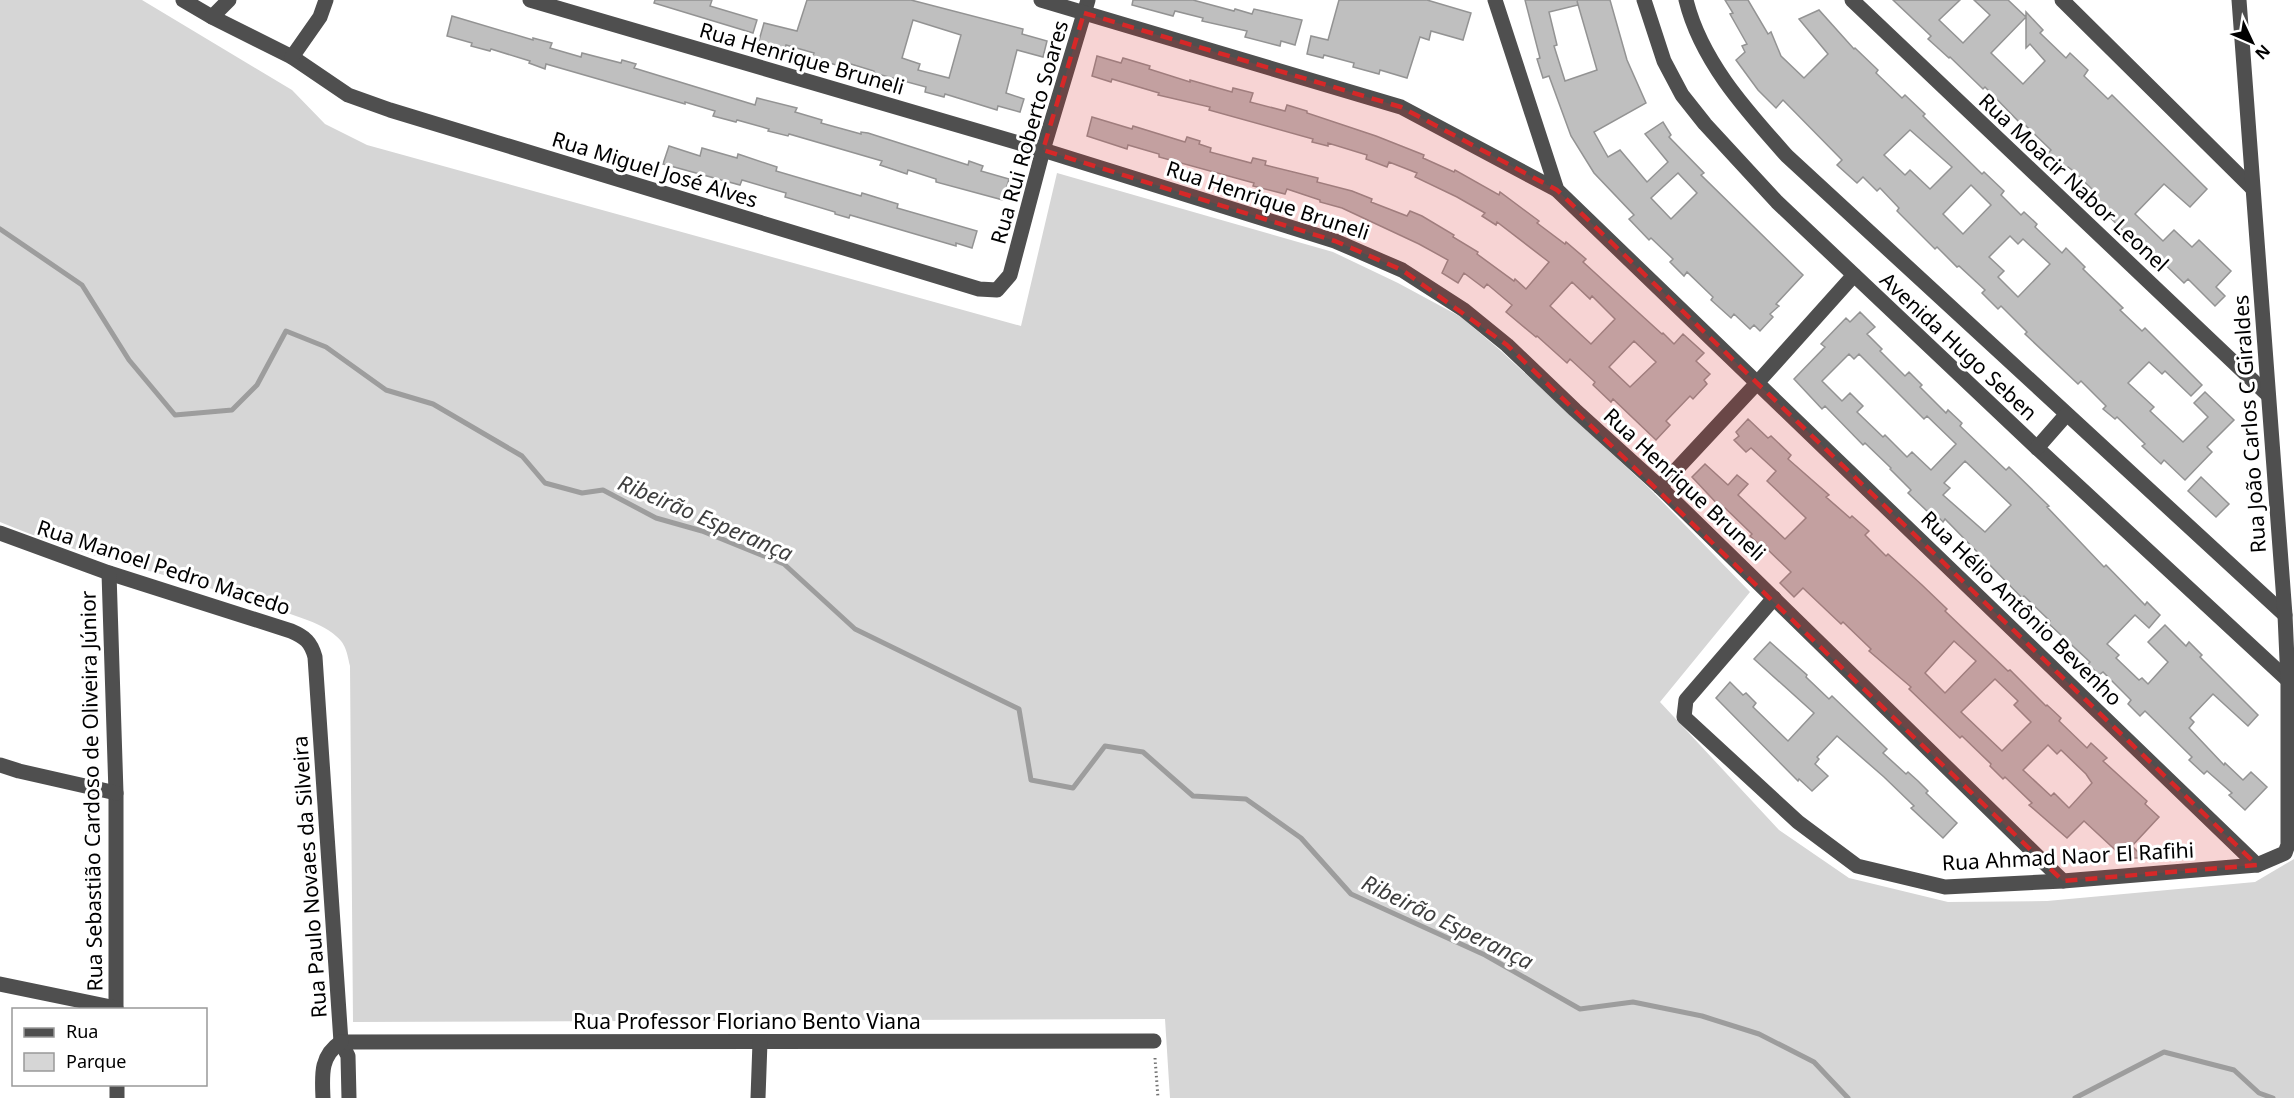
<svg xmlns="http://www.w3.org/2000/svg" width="2294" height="1098" font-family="'Noto Sans',sans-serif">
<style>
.green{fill:#d6d6d6}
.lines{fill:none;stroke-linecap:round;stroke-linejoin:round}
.stream{stroke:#9d9d9d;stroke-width:5}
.building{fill:#bfbfbf;stroke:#939393;stroke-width:1.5;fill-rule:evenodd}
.path{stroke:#717171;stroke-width:3;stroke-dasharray:1.5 3;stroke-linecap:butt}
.minor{stroke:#4f4f4f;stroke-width:15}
.marked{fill:#d62828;fill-opacity:0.2;stroke:#d62828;stroke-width:4.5;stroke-dasharray:12 8;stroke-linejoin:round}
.labels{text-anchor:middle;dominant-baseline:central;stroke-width:6;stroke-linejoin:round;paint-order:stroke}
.street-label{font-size:21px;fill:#000;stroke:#fff}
.water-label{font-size:22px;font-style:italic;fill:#3e3e3e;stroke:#fff}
</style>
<rect width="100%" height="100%" fill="#fff"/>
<path class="green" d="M0 0H142L292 90 325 124 367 145 1021 326 1057 173 1333 252 1398 283 1461 317 1501 351 1649 488 1750 592 1660 702 1779 830 1849 878 1948 902 2047 901 2255 882 2294 859V1098H1170L1165 1019 353 1022 350 666C346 649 346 643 331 632 317 621 280 611 263 605 176 575 84 558 0 522Z"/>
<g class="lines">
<g class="stream">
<path d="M0 229 82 285 129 360 175 415 232 410 257 385 286 331 326 347 386 390 433 404 522 456 545 483 582 493 603 490 656 518 702 531 784 564 855 629 1019 709 1031 780 1073 788 1105 746 1143 752 1193 796 1246 799 1301 838 1351 894 1485 955 1580 1009 1633 1002 1702 1016 1759 1034 1814 1062 1848 1098"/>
<path d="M2075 1098 2164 1052 2234 1070 2259 1093 2273 1098"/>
</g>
</g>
<g class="building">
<path d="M655 0H712L710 6 757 20 753 33 654 3Z"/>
<path d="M807 0H911L1023 29 1022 34 1047 41 1043 57 1017 50 1006 93 1024 99 1020 112 998 106 997 110 945 94 944 97 925 92 926 87 874 73V71L841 61 840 66 812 58 814 53 786 45 782 59 756 51 764 23 797 31ZM913 20 961 35 949 78 918 70 920 64 902 58Z"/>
<path d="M1133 0H1193L1234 11 1235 9 1252 14 1254 9 1302 20 1295 45 1281 41 1280 46 1245 37 1247 31 1202 21 1203 18 1175 11 1173 16 1132 5Z"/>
<path d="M1339 0H1427L1471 13 1463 40 1431 31 1429 40 1420 37 1407 78 1380 70 1379 74 1353 67 1354 63 1324 55 1323 58 1307 54 1311 36 1328 40Z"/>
<path d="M1525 0H1610L1627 60 1646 103 1594 132 1608 157 1620 150 1647 182 1668 162 1645 134 1663 122 1671 135 1669 137 1704 173 1701 175 1803 275 1776 304 1779 306 1770 314 1773 317 1760 331 1754 325 1750 329 1734 314 1731 318 1711 300 1713 297 1687 272 1684 276 1670 262 1673 259 1651 238 1649 240 1629 219 1634 215 1594 173 1571 136 1549 76 1543 78 1537 59 1540 58ZM1577 1 1597 70 1565 81 1554 46 1557 45 1549 12 1578 5ZM1678 173 1697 193 1671 219 1651 198Z"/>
<path d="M1725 0H1748L1768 34 1771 32 1781 56 1804 78 1828 54 1799 19 1819 10 1854 49 1855 48 1878 70 1876 73 1902 98 1905 95 1925 114 1923 116 1982 174 1984 172 2004 191 2001 195 2021 215 2024 212 2037 224 2035 227 2062 253 2066 248 2085 267 2083 269 2123 308 2120 310 2142 331 2145 328 2202 385 2191 396 2165 371 2162 374 2149 362 2128 383 2154 407 2150 411 2183 442 2208 417 2194 403 2205 392 2234 420 2207 447 2212 452 2185 480 2164 460 2161 464 2142 446 2145 444 2117 417 2115 419 2103 409 2106 406 2081 381 2078 384 2025 334 2027 332 2001 306 1998 309 1982 293 1985 290 1959 266 1957 267 1937 247 1935 249 1897 211 1899 208 1880 188 1877 191 1863 177 1857 183 1837 165 1842 160 1783 100 1776 108 1758 90 1736 60 1745 52 1742 46 1747 44 1730 14 1733 13ZM1910 130 1952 167 1930 189 1910 170 1905 175 1884 155ZM1971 185 1991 205 1963 234 1943 214ZM2010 236 2018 244 2023 239 2050 264 2018 297 1998 277 2004 271 1989 257Z"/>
<path d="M1893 0H1960L1939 20 1963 43 1990 15 1974 0H2008L2026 17V12L2043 30 2040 33 2066 58 2070 53 2088 70 2084 76 2108 99 2112 95 2207 189 2190 207 2164 184 2135 214 2163 241 2174 230 2192 247 2199 240 2231 271 2216 287 2225 296 2215 306 2188 279 2184 283 2149 249 2145 253 2088 195 2093 190 2072 170 2068 167 2065 170 2048 153 2051 150 2025 125 2023 126 1985 87 1983 89 1950 57 1949 58 1928 39 1931 36ZM2026 17V48L2030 44 2045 61 2023 84 1991 53Z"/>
<path d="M452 16 533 40V38L552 43 550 48 581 57 582 53 621 63 622 60 636 64 634 68 755 105 757 98 797 108 795 112 822 120 821 123 861 134V132L868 133 968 165 969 161 983 166 981 171 1009 179 1003 200 936 182V179L908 170 907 174 880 165 882 161 789 134 788 136 768 131 769 129 737 120 736 122 713 116 715 111 685 102V104L546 64 545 69 529 63 530 61 491 49 490 51 471 46 472 43 447 36Z"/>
<path d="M1097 56 1121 63 1123 58 1150 66 1149 69 1190 82V80L1232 92 1233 88 1253 93 1250 102 1285 111 1287 105 1307 111V113L1376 136 1424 155 1423 158 1454 172 1455 170 1499 195 1500 192 1539 221 1537 223 1565 244 1566 242 1586 259 1583 262 1662 334 1663 333 1674 344 1683 334 1704 353 1696 361 1710 374 1704 380 1707 384 1693 399 1690 396 1666 421 1670 425 1656 440 1613 399 1611 402 1593 385 1595 382 1570 359 1567 363 1537 336 1536 337 1506 312 1512 305 1487 284 1484 288 1464 273 1458 283 1442 273 1448 260 1419 244 1342 208 1320 202V200L1287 189 1285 194 1253 186 1254 183 1159 157V154L1128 145 1127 149 1087 136 1092 117 1132 129 1133 126 1185 142 1187 137 1200 141 1199 144 1211 148 1210 152 1251 163 1253 158 1266 161 1265 165 1318 178 1317 182 1352 191 1372 199 1371 202 1407 216 1410 211 1422 216 1454 235 1453 237 1478 252 1477 254 1514 281 1515 279 1526 289 1549 262 1497 222 1496 225 1482 216 1485 213 1457 197 1415 177 1417 173 1389 162 1387 167 1366 159 1367 155 1328 143V146L1312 142 1313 139 1209 110 1210 107 1158 95 1159 93 1112 79 1111 82 1092 76ZM1572 282 1590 299 1592 296 1615 319 1591 344 1550 306ZM1634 341 1656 362 1630 387 1609 367Z"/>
<path d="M669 146 700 156 702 148 737 158 738 154 777 167 776 171 861 196 862 193 898 204 897 208 977 231 972 248 956 243V246L850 215 849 218 835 214V212L785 197 786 193 742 180 740 185 663 164Z"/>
<path d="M1860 312 1875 327 1867 334 1882 349 1880 351 1905 376 1909 372 1922 385 1920 387 1946 413 1948 410 1962 423 1960 426 2006 470 2009 467 2049 506 2047 507 2104 567 2106 565 2145 605 2147 602 2160 615 2149 628 2135 615 2107 644 2119 655 2116 658 2139 680 2142 678 2148 684 2168 662 2148 642 2165 625 2186 646 2189 642 2202 655 2200 657 2258 715 2248 726 2213 694 2190 718 2194 722 2189 728 2224 765 2225 763 2243 780 2251 772 2267 787 2245 810 2229 795 2232 793 2207 771 2204 774 2189 760 2192 757 2145 711 2140 716 2128 704 2131 700 2103 672 2099 675 2088 664 2090 662 2048 623 2050 621 2024 596 2022 598 1945 519 1943 522 1930 509 1927 511 1908 493 1911 490 1890 469 1891 468 1865 443 1863 445 1825 406 1822 409 1794 379 1825 347 1821 344 1846 318 1850 322ZM1849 354 1854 359 1859 354 1924 419 1927 416 1956 444 1931 470 1912 452 1907 457 1885 435 1883 437 1857 412 1863 406 1850 393 1842 401 1822 381ZM1965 461 2011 505 1985 532 1943 495 1950 488 1944 483Z"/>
<path d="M1748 419 1768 438 1771 436 1791 455 1788 459 1829 495 1826 497 1850 518 1852 516 1869 531 1865 535 1886 556 1888 554 1922 585 1947 609 1945 611 2008 671 2010 670 2046 706 2047 705 2061 718 2059 721 2087 748 2091 743 2107 758 2103 761 2147 801 2145 804 2159 817 2132 846 2144 858H2124L2084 821 2067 838 2029 805 2032 803 2005 777 2003 779 1990 766 1991 764 1962 736 1960 738 1909 689 1911 687 1869 651 1871 649 1843 622 1841 624 1803 588 1794 597 1780 583 1791 572 1765 547 1764 549 1750 536 1752 534 1725 508 1723 510 1692 477 1705 464 1728 485 1737 475 1748 484 1738 495 1785 539 1806 518 1767 481 1776 471 1751 448 1746 452 1734 440 1739 436 1736 432ZM1954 641 1976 661 1945 693 1925 673ZM1995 679 2018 701 2014 705 2031 722 2002 751 1961 712ZM2048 745 2057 754 2061 750 2086 774 2092 783 2069 808 2054 793 2051 796 2023 770Z"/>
<path d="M2201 477 2229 504 2216 517 2188 491Z"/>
<path d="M1770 642 1807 675 1806 677 1829 699 1832 696 1857 720 1887 749 1883 753 1906 774 1908 772 1918 781 1928 791 1926 793 1957 823 1943 838 1911 808 1914 806 1884 777 1837 736 1817 757 1819 759 1815 764 1828 776 1812 791 1799 779 1798 781 1716 698 1730 682 1743 695 1746 693 1756 703 1753 707 1788 741 1814 713 1754 659Z"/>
</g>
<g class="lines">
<path class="path" d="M1155 1058 1158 1098"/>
<g class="minor">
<path d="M183 0 212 17 292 57 348 95 390 110 979 289 997 290 1010 275 1043 150 1088 0"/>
<path d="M530 0 1043 150 1335 241 1402 270 1464 310 1507 345 1575 410 1660 487 2063 881"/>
<path d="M1041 0 1401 107 1557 190"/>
<path d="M1495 0 1557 190 2257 865"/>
<path d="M1644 0 1664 61 1682 95 1705 124 1777 202 2037 448 2292 684"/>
<path d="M1686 0C1701 61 1746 110 1787 156L2285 615"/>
<path d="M1852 0 2267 394"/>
<path d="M2062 0 2252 188"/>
<path d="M212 17 229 0"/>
<path d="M292 57 320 17 326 0"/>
<path d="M2037 448 2066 415"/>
<path d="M1660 487 1758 382 1854 275"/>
<path d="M0 533 109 573 291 631C305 637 311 642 315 657L341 1042 348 1056 349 1098"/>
<path d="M109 573 116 793V1010"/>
<path d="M1774 598 1686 700 1684 717 1798 822 1857 866 1945 887 2063 881 2257 865 2285 853 2288 845V682L2285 615 2239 0"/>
<path d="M0 765 19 771 116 793"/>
<path d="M0 984 116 1008"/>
<path d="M341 1042 1154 1041"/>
<path d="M117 1084V1098"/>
<path d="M323 1098C322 1075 320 1056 341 1042"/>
<path d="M758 1098 760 1042"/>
</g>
</g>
<path class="marked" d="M1084 13 1401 107 1557 190 2257 865 2063 881 1507 345 1402 270 1335 241 1043 150Z"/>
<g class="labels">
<g class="street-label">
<text transform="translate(802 58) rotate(16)">Rua Henrique Bruneli</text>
<text transform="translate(1029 132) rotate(-74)">Rua Rui Roberto Soares</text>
<text transform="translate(655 169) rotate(17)">Rua Miguel José Alves</text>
<text transform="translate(2074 182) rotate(43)">Rua Moacir Nabor Leonel</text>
<text transform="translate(1268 200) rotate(18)">Rua Henrique Bruneli</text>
<text transform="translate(1959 346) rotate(43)">Avenida Hugo Seben</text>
<text transform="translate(2249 424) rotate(-94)">Rua João Carlos C Giraldes</text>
<text transform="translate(1685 484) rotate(43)">Rua Henrique Bruneli</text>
<text transform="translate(164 567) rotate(18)">Rua Manoel Pedro Macedo</text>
<text transform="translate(2022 608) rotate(44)">Rua Hélio Antônio Bevenho</text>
<text transform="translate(91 791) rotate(-91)">Rua Sebastião Cardoso de Oliveira Júnior</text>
<text transform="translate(2068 856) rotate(-3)">Rua Ahmad Naor El Rafihi</text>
<text transform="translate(309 877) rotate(-94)">Rua Paulo Novaes da Silveira</text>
<text x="747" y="1021">Rua Professor Floriano Bento Viana</text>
</g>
<g class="water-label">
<text transform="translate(706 517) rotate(23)">Ribeirão Esperança</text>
<text transform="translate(1448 921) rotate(26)">Ribeirão Esperança</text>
</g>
</g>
<rect x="12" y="1008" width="195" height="78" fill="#ffffff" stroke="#999999" stroke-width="1.5"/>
<rect x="24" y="1028" width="30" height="9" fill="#4f4f4f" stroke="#999999" stroke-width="1.5"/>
<text x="66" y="1038" font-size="18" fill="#000000">Rua</text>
<rect x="24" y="1053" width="30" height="18" fill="#d6d6d6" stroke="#999999" stroke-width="1.5"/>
<text x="66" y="1068" font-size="18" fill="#000000">Parque</text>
<g transform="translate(2252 42) rotate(134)" stroke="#ffffff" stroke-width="4.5" paint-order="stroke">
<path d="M0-4.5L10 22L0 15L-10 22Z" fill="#000000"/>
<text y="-9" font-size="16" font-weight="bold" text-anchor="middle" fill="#000000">N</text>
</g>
</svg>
